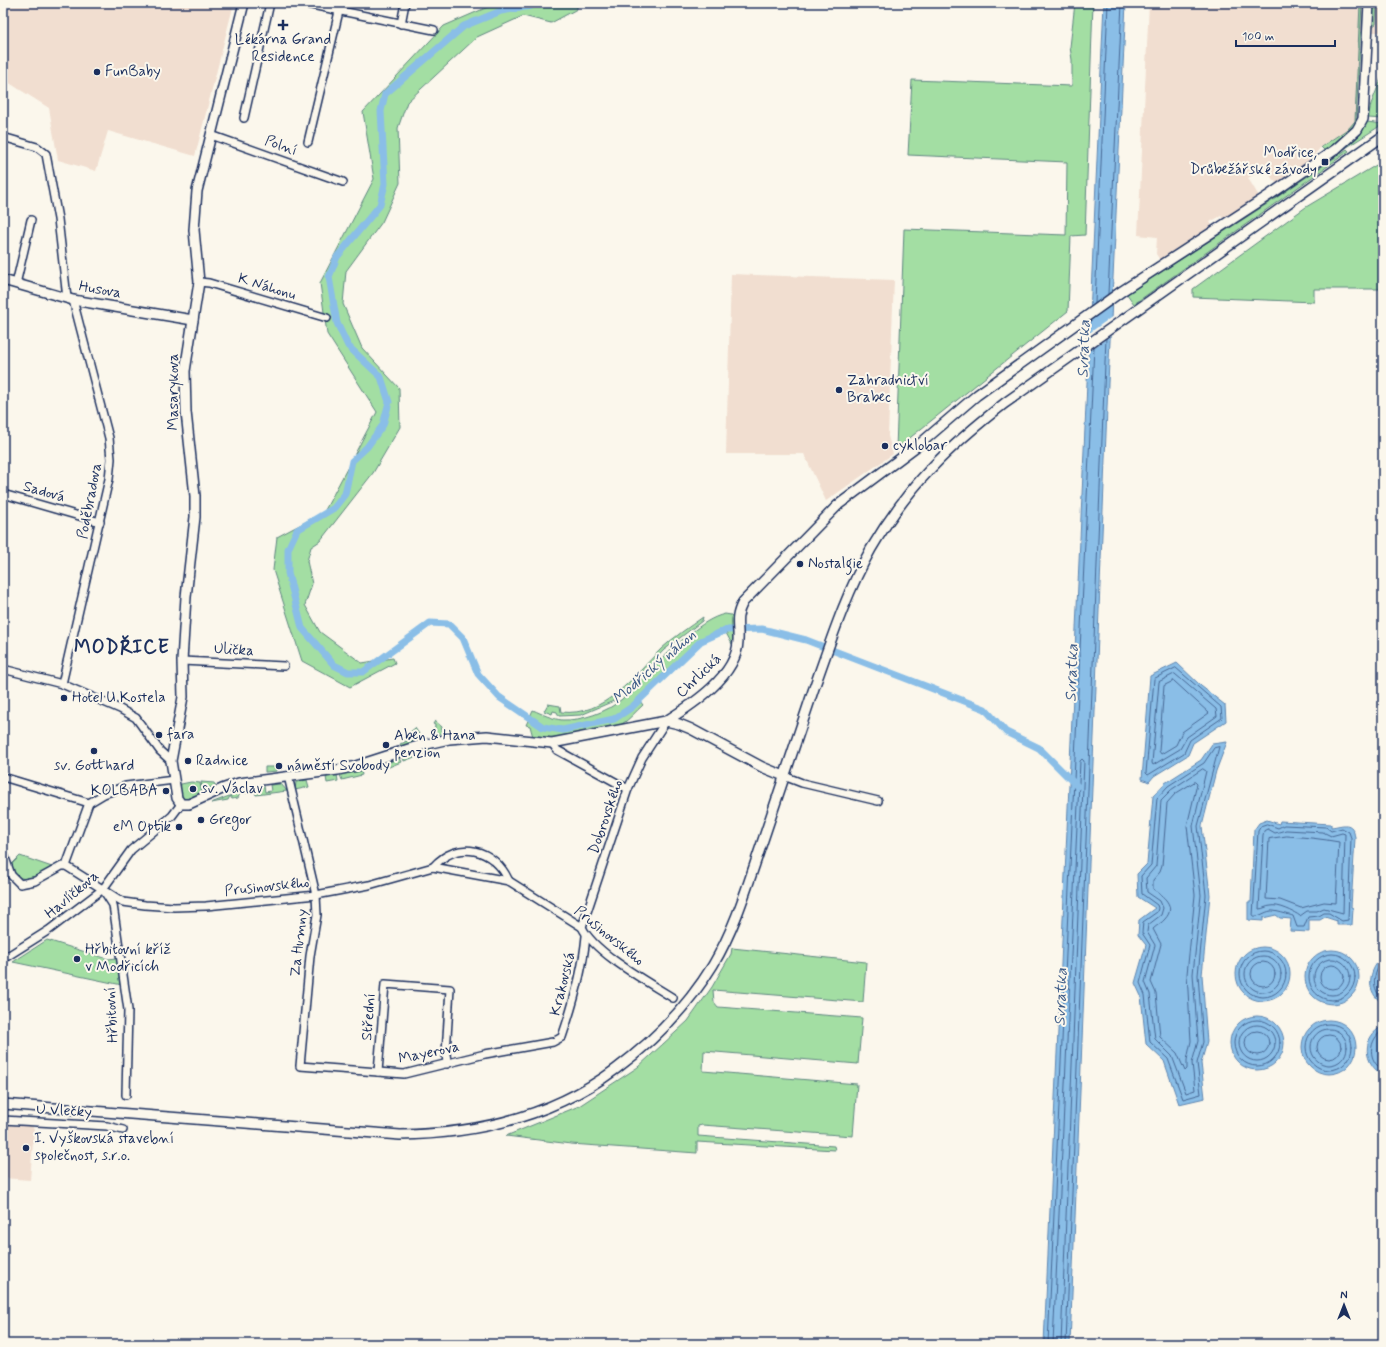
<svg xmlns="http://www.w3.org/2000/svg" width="1386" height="1347" font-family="Mynerve,sans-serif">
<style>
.built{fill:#f1ded0}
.green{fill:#a3dea3;stroke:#5f8680}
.water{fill:#8abee7;stroke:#5e85b0}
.pier{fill:#fbf7ec}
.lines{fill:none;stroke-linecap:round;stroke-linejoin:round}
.shore{stroke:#476895;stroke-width:1}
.canal{stroke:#8abee7;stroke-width:7}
.street-casing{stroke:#1b2f5e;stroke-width:10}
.secondary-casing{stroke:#1b2f5e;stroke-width:12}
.street{stroke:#fbf7ec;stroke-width:7}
.secondary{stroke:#fbf7ec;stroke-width:9}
.poi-dot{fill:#1b2f5e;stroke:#fbf7ec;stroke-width:1.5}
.labels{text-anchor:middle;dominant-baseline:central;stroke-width:4;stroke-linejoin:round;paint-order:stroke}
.poi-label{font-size:15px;fill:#1b2f5e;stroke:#fbf7ec;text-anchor:start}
.street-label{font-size:15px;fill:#1b2f5e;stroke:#fbf7ec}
.water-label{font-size:16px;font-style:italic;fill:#3c5a87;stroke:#fbf7ec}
.district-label{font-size:19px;font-weight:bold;letter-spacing:1px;fill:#1b2f5e;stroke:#fbf7ec}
</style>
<rect width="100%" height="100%" fill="#fbf7ec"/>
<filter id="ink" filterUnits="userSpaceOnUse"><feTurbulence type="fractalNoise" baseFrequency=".025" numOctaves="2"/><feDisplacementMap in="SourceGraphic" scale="8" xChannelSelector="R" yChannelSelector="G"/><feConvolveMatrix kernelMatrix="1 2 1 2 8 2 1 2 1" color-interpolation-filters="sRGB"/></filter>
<g filter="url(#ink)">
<g class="built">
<path d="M3 3H234L195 156 108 131 96 171 58 160 49 108 3 79Z"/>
<path d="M1149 3H1383V32H1359L1355 121 1349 128 1321 147 1315 154 1318 158 1284 183H1277L1273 180 1263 164 1253 170 1255 174 1248 178 1260 198 1224 220 1221 216 1210 222 1213 227 1160 260 1156 254 1157 237 1138 235Z"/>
<path d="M731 274 894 280 888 436 893 454 826 501 804 454H726Z"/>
<path d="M3 1125 32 1126 34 1130 30 1180 3 1178Z"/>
</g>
<g class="green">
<path d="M497 3H577V9L551 23 523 16 477 37 407 102 398 128 400 183 382 222 346 271 343 304 362 348 399 388 400 427 373 473 320 541 311 547 307 561 312 584 305 605 320 632 362 663 393 658 395 663 350 687 302 661 273 570 277 537 324 512 377 412 327 334 320 283 374 179 363 112 444 26Z"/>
<path d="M1075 3H1093L1085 235 1071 236 1068 311 896 449 904 229 1066 235 1067 162 908 155 912 80 1072 86V60L1070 47Z"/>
<path d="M1360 3H1362L1356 120 1359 121C1354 129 1333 150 1324 150L1321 147 1349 128 1355 121Z"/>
<path d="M1373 3H1377L1376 24 1373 26Z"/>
<path d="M1383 74V119L1368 118 1371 104Z"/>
<path d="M1367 122 1383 124 1341 151 1362 130Z"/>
<path d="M1347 149 1349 151 1134 304 1127 294 1273 200Z"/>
<path d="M1383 161V289H1314V302L1193 297V289L1306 207Z"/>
<path d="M725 614 731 615 734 619 737 641 733 646 725 631 701 642 640 701 643 705C636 711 630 719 622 724 604 735 554 739 533 737L530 726 526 725 533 710C542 714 552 719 562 720 581 721 608 712 622 699 633 690 642 678 652 668 664 655 677 644 691 633 701 625 712 617 725 614Z"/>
<path d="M703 617 702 621 664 650 616 700 581 715 559 716 557 712 553 711 552 714 544 711 548 704 560 706 561 712C605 717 634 676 661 649 674 637 689 627 703 617Z"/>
<path d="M435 721 442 727 441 731 442 733 431 737 434 736 435 725 433 724Z"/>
<path d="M415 728 419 734 405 740 403 738Z"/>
<path d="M418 736 421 741 405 745 406 747 402 748 400 744Z"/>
<path d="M427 747H430L431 751 404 761 403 756Z"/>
<path d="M399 758 401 762 389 767H379Z"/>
<path d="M277 767V771L265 772V767Z"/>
<path d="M361 771 362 775 342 780 340 775Z"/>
<path d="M337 775 338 781 327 783 326 777Z"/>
<path d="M307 780 309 787 295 790 296 782Z"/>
<path d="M191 782 200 783 202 793 184 800C180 796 180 788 181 784Z"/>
<path d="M201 782 214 783 216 786 203 792Z"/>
<path d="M281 784 287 791 256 795 255 792 245 793V788L264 786 265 792 271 791 270 785Z"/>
<path d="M236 788 240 793 238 798 232 799 230 796 228 800 211 803 237 793Z"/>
<path d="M20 856 52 867C35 876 20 889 11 865Z"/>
<path d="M47 940 108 959 117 958 122 985 13 962Z"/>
<path d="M732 948 866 962 863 1002 713 990 714 1002 718 1007 862 1018 858 1064 704 1051 703 1071 857 1084 853 1136 702 1125 698 1126V1136L834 1146 835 1150 697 1142V1153L571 1144 506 1136 579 1106 638 1067 688 1021 712 987 731 954Z"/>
</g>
<g class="water">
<path d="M1104 3H1126L1108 383 1070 1344H1044Z"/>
<path d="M1177 663 1201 686 1225 705 1226 721 1193 743 1188 755 1154 776 1149 782 1142 779 1150 676Z"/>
<path d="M1227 742 1216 771 1202 826 1210 895 1202 975 1207 1042 1201 1063 1205 1098 1179 1104 1164 1061 1146 1044 1141 996 1135 983 1146 945 1138 935 1139 920 1155 908 1138 897 1137 874 1147 864 1153 796 1165 783 1201 760 1212 744Z"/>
<path d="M1267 820 1279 824 1280 821 1331 824V827C1342 826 1353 819 1355 838L1351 907 1353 908 1352 925H1337V921L1325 917 1320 920H1309V932L1290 931 1291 919 1280 918 1276 915 1263 918V921L1248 920V902H1251L1254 830 1259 823Z"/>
<circle cx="1263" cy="974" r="27"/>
<circle cx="1332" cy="977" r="27"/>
<path d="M1383 957V1003C1365 993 1368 969 1383 957Z"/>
<circle cx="1257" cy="1043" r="27"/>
<circle cx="1329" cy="1047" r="27"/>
<path d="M1383 1026V1075C1363 1064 1361 1037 1383 1026Z"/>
</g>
<path class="pier" d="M1113 316 1112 335 1087 352 1088 334Z"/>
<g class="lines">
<g class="shore">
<path d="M1108 294 1122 3"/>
<path d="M1095 303 1108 3"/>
<path d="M1176 668 1221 707 1222 718 1190 740 1184 753 1148 775 1146 773 1154 679Z"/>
<path d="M1175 674 1216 709 1217 716 1187 737 1180 749 1153 765 1152 763 1159 682Z"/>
<path d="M1174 681 1209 713 1182 732 1176 745 1161 754 1159 751 1164 686Z"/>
<path d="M1219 747 1198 826 1206 895 1198 975 1203 1042 1197 1063 1201 1094 1183 1099 1168 1059 1150 1042 1145 995 1140 983 1150 945 1142 933 1143 922 1157 912 1158 908 1157 905 1142 894 1141 876 1151 865 1157 798 1168 786 1204 763 1214 748Z"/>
<path d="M1203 769 1206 771 1193 826 1201 895 1193 974 1198 1041 1192 1063 1195 1090 1186 1093 1172 1056 1155 1039 1150 994 1145 982 1155 945 1147 932 1148 925 1161 915 1163 908 1160 901 1147 892 1146 878 1156 866 1161 800 1171 790Z"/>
<path d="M1195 782 1197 784 1187 826 1195 895 1187 974 1191 1041 1187 1060V1069L1185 1071 1177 1053 1160 1037 1156 993 1151 982 1161 944 1153 929C1157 925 1162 923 1165 919 1177 906 1163 896 1153 889V880L1160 872 1162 866 1167 803 1175 794Z"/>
<path d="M1267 824 1278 828 1284 825 1326 827 1331 831 1342 828 1349 832 1351 838 1348 920 1342 921 1329 913H1324L1319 916 1308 917 1304 927H1297L1293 916C1290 915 1273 910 1271 911 1264 912 1260 917 1253 916L1258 831 1261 826Z"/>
<path d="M1268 829 1275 833 1286 830 1323 832 1331 836 1342 833 1345 834 1343 913 1324 908 1317 911H1307L1300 916C1295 912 1278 904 1271 906 1266 906 1264 909 1259 909L1263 835 1264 831Z"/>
<path d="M1287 836C1305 837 1322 839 1339 842L1336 903 1324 902 1301 908 1280 900 1266 899 1269 839Z"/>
<circle cx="1263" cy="974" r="23"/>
<circle cx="1332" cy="977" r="23"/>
<circle cx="1263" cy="974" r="18"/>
<circle cx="1332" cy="977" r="18"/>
<path d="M1383 962C1372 972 1371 990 1383 999"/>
<circle cx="1263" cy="974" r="12"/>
<circle cx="1332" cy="977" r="12"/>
<circle cx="1257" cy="1043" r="23"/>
<circle cx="1329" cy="1047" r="23"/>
<circle cx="1257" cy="1043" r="18"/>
<circle cx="1329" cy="1047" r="18"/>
<path d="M1383 1030C1368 1040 1367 1061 1383 1070"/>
<circle cx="1257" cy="1043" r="12"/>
<circle cx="1329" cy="1047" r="12"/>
<path d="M1048 1344 1094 347"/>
<path d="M1053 1344 1080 761 1082 759 1084 761 1061 1344"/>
<path d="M1066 1344 1106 338"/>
</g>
<path class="canal" d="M535 3 531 6 501 11 464 26 385 94 381 111 385 184 380 205 337 257 329 277 337 323 348 346 381 377 389 402 383 425 367 447 352 461 345 494 334 508 297 530 288 549V573L302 628 334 665 348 672H363L430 623 449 624 463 638 478 674 499 697 543 727 563 730 614 719 632 707 701 641 726 630 762 629 806 640 985 709 1006 732 1039 748 1077 786"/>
<g class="street-casing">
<g id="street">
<path d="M302 3 434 30"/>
<path d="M401 24 405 3"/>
<path d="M244 118 270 3"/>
<path d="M211 135 343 182"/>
<path d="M3 137 37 147 46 154 58 219 67 298"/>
<path d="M308 142 341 3"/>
<path d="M199 282 209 283 327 318"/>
<path d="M16 284 31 220"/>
<path d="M3 494 100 522"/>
<path d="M182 661 284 666"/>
<path d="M3 669 62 684 120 709 136 718 160 751 171 761"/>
<path d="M62 684 109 479 111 459 109 438 73 300"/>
<path d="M552 743 557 750 628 789"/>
<path d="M288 776 316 895 317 915 310 956 300 1066 404 1074 485 1054 553 1042 562 1037C573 1005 583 970 586 936"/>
<path d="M784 776 802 783 878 801"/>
<path d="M3 777 89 803"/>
<path d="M3 852 11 875 20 884 35 881 62 866H66L123 902 145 905 174 907 206 906 316 895 369 885 433 867 509 881 582 927C594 953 648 982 673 998"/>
<path d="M66 866 89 803 104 794 126 786 174 780"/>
<path d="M433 867C458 839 494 848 509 881"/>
<path d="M104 891 113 905 128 1010 126 1095"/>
<path d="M582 927 628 789 642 758 666 721"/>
<path d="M3 959 49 930 103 889 131 850 172 816 181 804"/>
<path d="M378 1072 385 984 450 989 446 1053 447 1064"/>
<path d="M3 1120 107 1126 123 1130"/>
</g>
</g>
<g class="secondary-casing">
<g id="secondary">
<path d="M244 3 197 191 194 230 199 282 185 371 186 412 195 496V517L186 597 182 661 183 697 171 761 177 798 181 804H189L222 789 239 783 338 770 356 766 418 746 449 739 487 736 552 743 666 721 679 724 691 729 762 767 784 776"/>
<path d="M3 280 73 300 193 320"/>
<path d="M666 721C692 705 737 676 738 641 739 625 734 619 743 602L838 505 921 443 977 395 1122 291 1271 194 1336 149 1357 130 1363 119 1369 3"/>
<path d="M3 1104 400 1135C477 1134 553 1116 616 1069 655 1040 688 1006 713 965 735 928 747 887 761 846 778 794 796 743 813 691 830 643 846 593 871 549 908 486 948 447 1005 403L1383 136"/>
</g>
</g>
<use href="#street" class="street"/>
<use href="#secondary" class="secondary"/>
</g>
</g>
<g class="poi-dot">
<path d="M281 19h4v4h4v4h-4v4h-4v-4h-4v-4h4z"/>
<circle cx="97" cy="72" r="4"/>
<rect x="1321" y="158" width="8" height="8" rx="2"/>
<circle cx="839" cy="390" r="4"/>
<circle cx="885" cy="446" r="4"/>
<circle cx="800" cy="564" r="4"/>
<circle cx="64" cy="698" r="4"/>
<circle cx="159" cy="735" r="4"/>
<circle cx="386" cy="745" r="4"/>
<circle cx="94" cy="751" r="4"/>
<circle cx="188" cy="761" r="4"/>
<circle cx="279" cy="766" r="4"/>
<circle cx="193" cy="789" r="4"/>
<circle cx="166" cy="791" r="4"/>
<circle cx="201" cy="820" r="4"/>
<circle cx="179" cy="827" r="4"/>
<circle cx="77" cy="959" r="4"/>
<circle cx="26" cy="1148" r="4"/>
</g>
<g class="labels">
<g class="poi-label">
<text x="283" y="40" text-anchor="middle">Lékárna Grand<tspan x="283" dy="17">Residence</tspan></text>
<text x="105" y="72">FunBaby</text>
<text x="1317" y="153" text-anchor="end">Modřice,<tspan x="1317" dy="17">Drůbežářské závody</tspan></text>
<text x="847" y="381">Zahradnictví<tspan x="847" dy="17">Brabec</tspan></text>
<text x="893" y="446">cyklobar</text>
<text x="808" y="564">Nostalgie</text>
<text x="72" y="698">Hotel U Kostela</text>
<text x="167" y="735">fara</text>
<text x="394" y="736">Aben &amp; Hana<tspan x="394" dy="17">penzion</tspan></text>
<text x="196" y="761">Radnice</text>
<text x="94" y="766" text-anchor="middle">sv. Gotthard</text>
<text x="287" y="766">náměstí Svobody</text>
<text x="201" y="789">sv. Václav</text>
<text x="158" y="791" text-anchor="end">KOLBABA</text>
<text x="209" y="820">Gregor</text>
<text x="171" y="827" text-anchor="end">eM Optik</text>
<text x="85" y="950">Hřbitovní kříž<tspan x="85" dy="17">v Modřicích</tspan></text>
<text x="34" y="1139">I. Vyškovská stavební<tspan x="34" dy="17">společnost, s.r.o.</tspan></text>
</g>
<g class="street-label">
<text transform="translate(281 146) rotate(20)">Polní</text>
<text transform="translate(267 287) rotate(17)">K Náhonu</text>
<text transform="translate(100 290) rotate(10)">Husova</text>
<text transform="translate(174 392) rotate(-90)">Masarykova</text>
<text transform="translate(44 492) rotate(16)">Sadová</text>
<text transform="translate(90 501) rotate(-79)">Poděbradova</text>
<text transform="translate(234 650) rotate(3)">Ulička</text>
<text transform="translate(699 676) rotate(-44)">Chrlická</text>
<text transform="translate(606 817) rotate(-71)">Dobrovského</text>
<text transform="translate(267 887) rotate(-6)">Prusinovského</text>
<text transform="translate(72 895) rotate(-40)">Havlíčkova</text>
<text transform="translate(609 936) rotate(39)">Prusinovského</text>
<text transform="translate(299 943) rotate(-84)">Za Humny</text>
<text transform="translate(563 984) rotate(-76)">Krakovská</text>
<text transform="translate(112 1015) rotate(-93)">Hřbitovní</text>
<text transform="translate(369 1017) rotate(-85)">Střední</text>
<text transform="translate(429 1053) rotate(-12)">Mayerova</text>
<text transform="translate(64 1111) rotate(3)">U Vlečky</text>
</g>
<g class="water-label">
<text transform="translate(1084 349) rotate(-88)">Svratka</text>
<text transform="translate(654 667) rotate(-41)">Modřický náhon</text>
<text transform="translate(1072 673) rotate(-88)">Svratka</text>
<text transform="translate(1061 997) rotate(-88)">Svratka</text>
</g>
<g class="district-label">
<text x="122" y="647">MODŘICE</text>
</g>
</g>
<rect width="1386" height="1347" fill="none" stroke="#fbf7ec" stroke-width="16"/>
<rect x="8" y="8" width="1370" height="1331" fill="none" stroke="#1b2f5e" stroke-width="1.5" filter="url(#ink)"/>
<g transform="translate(1344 1305)" stroke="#fbf7ec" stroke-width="3" paint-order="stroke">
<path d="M0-3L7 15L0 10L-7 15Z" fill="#1b2f5e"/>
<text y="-6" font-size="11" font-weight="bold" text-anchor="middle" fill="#1b2f5e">N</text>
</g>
<path d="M1236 40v6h99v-6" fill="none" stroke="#1b2f5e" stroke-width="2"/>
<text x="1242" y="40" font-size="12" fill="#1b2f5e" stroke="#fbf7ec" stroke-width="3" paint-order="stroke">100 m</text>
</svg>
